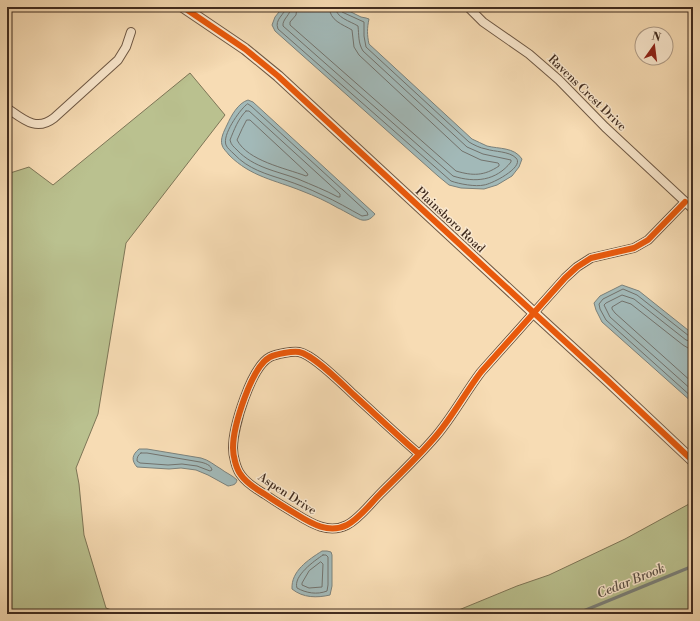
<svg xmlns="http://www.w3.org/2000/svg" width="700" height="621" font-family="'Libre Bodoni',serif">
<style>
.green{fill:#bac18f;stroke:#7e7657}
.water{fill:#a2b9b8;stroke:#7b817b}
.lines{fill:none;stroke-linecap:round;stroke-linejoin:round}
.shore{stroke:#72726c;stroke-width:1}
.stream{stroke:#7b817b;stroke-width:3}
.minor-casing{stroke:#6e5844;stroke-width:10}
.tertiary-casing{stroke:#6e5844;stroke-width:12}
.minor{stroke:#fae8ce;stroke-width:8}
.tertiary{stroke:#fae8ce;stroke-width:10}
.cycleway-casing{stroke:#fae8ce;stroke-width:8}
.cycleway{stroke:#e8590c;stroke-width:6}
.labels{text-anchor:middle;dominant-baseline:central;stroke-width:3;stroke-linejoin:round;paint-order:stroke}
.street-label{font-size:12px;fill:#412c1f;stroke:#fae8ce}
.water-label{font-size:13px;font-style:italic;fill:#594f45;stroke:#fae8ce}
</style>
<rect width="100%" height="100%" fill="#f7dcb4"/>
<filter id="stains"><feTurbulence type="fractalNoise" baseFrequency=".005" numOctaves="4"/><feColorMatrix values="0 0 0 0 .2 0 0 0 0 .09 0 0 0 0 .02 0 0 0 .5 -.17"/></filter>
<radialGradient id="worn" r=".72"><stop offset=".6" stop-color="#630" stop-opacity="0"/><stop offset="1" stop-color="#630" stop-opacity=".3"/></radialGradient>
<g class="green">
<path d="M190 73 225 115 126 243 98 414 76 468 79 484 84 535 106 608 122 614H7V174L29 167 53 185Z"/>
<path d="M693 491V614H449L517 586 549 575 625 539 689 504 690 494Z"/>
</g>
<g class="water">
<path d="M283 7H341L361 17 366 18 369 19C367 28 367 35 369 44L472 139C477 141 482 144 487 146 499 149 514 147 522 159L519 167 512 176 497 185 484 189 461 188 449 185 438 176 275 31 272 25 275 17Z"/>
<path d="M248 100 253 102 375 214C372 218 368 221 362 220 359 220 343 210 338 208 326 201 315 196 302 191 275 180 251 177 229 155 227 152 223 149 222 145 220 139 224 131 227 125 231 116 238 103 248 100Z"/>
<path d="M622 285 639 291 693 334V403L602 322 596 310 594 303 600 296Z"/>
<path d="M139 449H147L201 458C209 460 214 465 221 469 226 473 232 475 237 480 236 485 233 485 228 486L208 475 196 470 181 468 169 469 137 467C131 460 132 455 139 449Z"/>
<path d="M322 551H327L331 552 332 555V586L330 595C317 598 303 598 292 589 291 571 308 560 322 551Z"/>
</g>
<g class="lines">
<g class="shore">
<path d="M286 7C285 15 274 19 278 29L451 181C459 184 476 187 484 185 492 184 525 167 516 158 509 151 495 152 486 149 480 148 474 145 469 142L366 47 364 36V22L342 12 340 10V7"/>
<path d="M291 7C291 15 282 19 283 26L453 176C475 183 496 181 511 162V160L483 154 467 147 363 51C358 43 359 35 358 26 350 21 336 18 335 7"/>
<path d="M297 7 296 15 290 22V25L456 171C473 176 484 176 499 166V164L498 163 481 160 462 151 359 55 354 47 352 30C342 24 330 21 329 7"/>
<path d="M248 104 251 106 367 212 368 215 362 216C349 209 336 201 322 195 310 189 297 184 285 180 266 174 248 169 234 154 231 151 227 148 226 145 222 135 239 111 246 105Z"/>
<path d="M246 111H249L340 194V197H338C325 190 312 185 298 179 277 171 254 168 237 150 234 147 231 145 230 140 234 130 238 119 246 111Z"/>
<path d="M247 120H250L307 173 308 175 306 176C285 168 248 161 237 140L242 129Z"/>
<path d="M693 337 689 336 637 295 623 289 603 299 599 304 600 309 606 320 693 398"/>
<path d="M693 342 686 340 634 299 622 295 606 303 604 305 610 317 693 391"/>
<path d="M693 348H688L683 345 631 304 622 301 612 307V309L615 313 693 383"/>
<path d="M141 453H147L200 462C205 463 211 465 212 470L210 471 197 466 182 464 168 465 140 463 137 461C137 457 138 455 141 453Z"/>
<path d="M323 555H326L328 557V585L327 591C317 595 306 593 297 588 293 576 314 561 323 555Z"/>
<path d="M321 562 323 564 322 587 309 588 302 585V583L309 571Z"/>
</g>
<path class="stream" d="M576 614 693 566"/>
<g class="minor-casing">
<g id="minor">
<path d="M468 7 483 22 529 54 559 80 605 127 693 209"/>
<path d="M7 108C23 119 36 132 54 118L118 60 126 47 131 32"/>
<path d="M419 454C397 435 376 415 354 395 342 384 314 355 299 352 292 351 276 354 270 357 251 367 233 427 233 448 233 455 236 469 241 475 247 484 258 490 266 495 276 502 286 508 296 514 312 524 329 534 347 525 359 519 371 503 380 494 399 475 419 456 436 436 453 416 465 393 481 372L565 278 577 267 591 258 634 248 648 240 685 202"/>
</g>
</g>
<g class="tertiary-casing">
<path id="tertiary" d="M183 7 245 49 278 76 534 313 607 380 693 461"/>
</g>
<use href="#minor" class="minor"/>
<use href="#tertiary" class="tertiary"/>
<g class="cycleway-casing">
<g id="cycleway">
<path d="M183 7 245 49 278 76 534 313 607 380 693 461"/>
<path d="M419 454C397 435 376 415 354 395 342 384 314 355 299 352 292 351 276 354 270 357 251 367 233 427 233 448 233 455 236 469 241 475 247 484 258 490 266 495 276 502 286 508 296 514 312 524 329 534 347 525 359 519 371 503 380 494 399 475 419 456 436 436 453 416 465 393 481 372L565 278 577 267 591 258 634 248 648 240 685 202"/>
</g>
</g>
<use href="#cycleway" class="cycleway"/>
</g>
<g class="labels">
<g class="street-label">
<text transform="translate(587 93) rotate(44)">Ravens Crest Drive</text>
<text transform="translate(450 220) rotate(43)">Plainsboro Road</text>
<text transform="translate(287 494) rotate(33)">Aspen Drive</text>
</g>
<g class="water-label">
<text transform="translate(631 581) rotate(-22)">Cedar Brook</text>
</g>
</g>
<rect width="700" height="621" fill="none" stroke="#f7dcb4" stroke-width="24"/>
<rect x="8" y="8" width="684" height="605" fill="none" stroke="#412c1f" stroke-width="2"/>
<rect x="12" y="12" width="676" height="597" fill="none" stroke="#412c1f"/>
<g transform="translate(654 46) rotate(14)"><circle r="19" fill="#fae8ce" stroke="#b09d88"/>
<path d="M0-3L7 15L0 10L-7 15Z" fill="#8f2418"/>
<text y="-6" font-size="11" font-weight="bold" text-anchor="middle" fill="#412c1f">N</text>
</g>
<rect width="100%" height="100%" filter="url(#stains)"/>
<rect width="100%" height="100%" fill="url(#worn)"/>
</svg>
